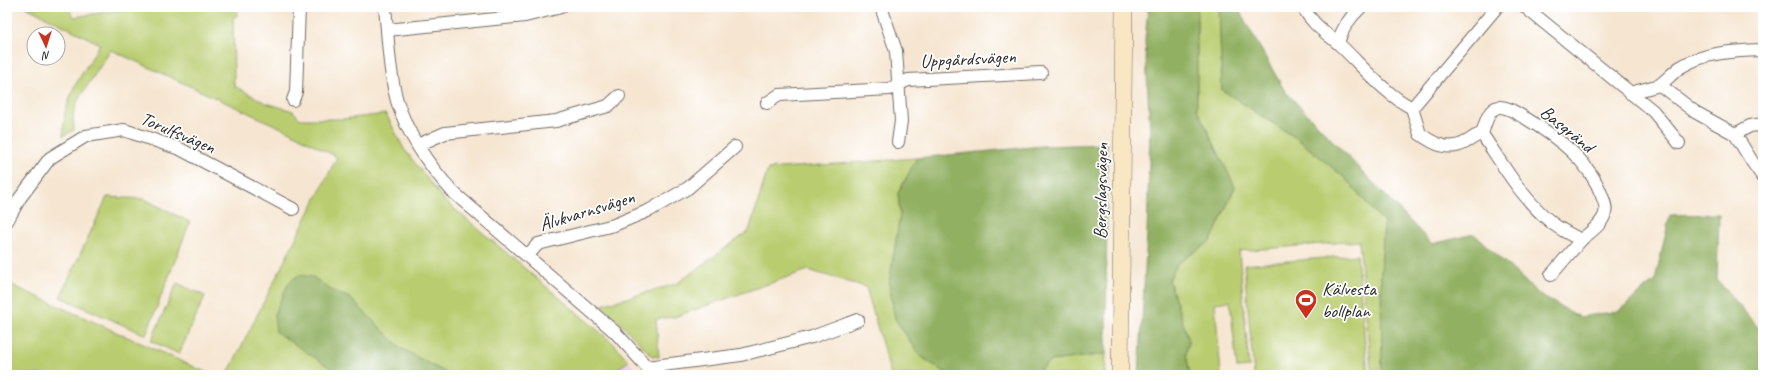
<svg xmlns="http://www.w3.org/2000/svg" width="1770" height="382" font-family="Caveat,sans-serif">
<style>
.built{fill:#efd0e7}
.green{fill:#b9cd70;stroke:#727c4e}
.forest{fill:#92b062;stroke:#5e6e46}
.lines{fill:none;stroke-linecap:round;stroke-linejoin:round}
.street-casing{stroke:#726c65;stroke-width:14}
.secondary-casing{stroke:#726c65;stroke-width:18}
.street{stroke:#fff;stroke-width:12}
.secondary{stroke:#f9e7c3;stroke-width:17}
.labels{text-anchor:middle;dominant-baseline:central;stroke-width:3.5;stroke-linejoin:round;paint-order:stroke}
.street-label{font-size:19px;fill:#2b2b2b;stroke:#fff}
.poi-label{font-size:19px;fill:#2b2b2b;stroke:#fff;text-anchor:start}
</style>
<rect width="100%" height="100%" fill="#fff"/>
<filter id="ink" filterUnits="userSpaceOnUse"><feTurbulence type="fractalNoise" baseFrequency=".025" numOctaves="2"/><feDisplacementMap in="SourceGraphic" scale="8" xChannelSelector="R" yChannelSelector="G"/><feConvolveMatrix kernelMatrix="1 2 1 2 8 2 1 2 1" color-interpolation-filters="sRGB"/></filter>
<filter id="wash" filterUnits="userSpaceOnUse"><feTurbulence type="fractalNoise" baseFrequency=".012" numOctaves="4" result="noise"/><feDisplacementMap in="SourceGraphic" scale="16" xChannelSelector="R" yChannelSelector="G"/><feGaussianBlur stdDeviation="0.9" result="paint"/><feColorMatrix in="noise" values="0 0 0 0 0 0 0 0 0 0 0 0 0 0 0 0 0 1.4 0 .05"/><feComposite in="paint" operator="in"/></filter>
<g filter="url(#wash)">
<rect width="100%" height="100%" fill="#f6e6d1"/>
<path class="built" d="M629 361 639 375H608Z"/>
<g class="green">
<path d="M26 7H67L74 17 139 7H237V16L233 17 234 86 266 103 293 111 300 119H344L386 114 404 149 444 200 614 344 629 361 608 375H227L337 157 290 132 111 50 78 100 73 115 74 130 63 136 65 112 74 87 100 44Z"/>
<path d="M1197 7H1219L1222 90 1299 140 1345 178 1384 223 1381 274 1382 368 1371 369 1359 241 1239 251 1249 367 1237 368 1230 301 1215 303 1221 375H1190L1186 354 1189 341 1169 280 1178 263 1211 241 1235 187 1197 109Z"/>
<path d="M917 158 898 193 900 215 889 284 895 319 920 356 949 375H891L866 287 808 270 674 317 656 319 659 357 652 356 602 305 676 284 749 231 768 169Z"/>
<path d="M107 197 144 199 190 222 146 335 60 297Z"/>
<path d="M1357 255 1368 375H1254L1244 265Z"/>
<path d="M7 283 212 375H7Z"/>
<path d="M177 283 205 296 179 354 151 341Z"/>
<path d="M1106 354 1105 375H1033L1051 361Z"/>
</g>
<g class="forest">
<path d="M1148 7H1197V109L1235 187 1211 241 1178 263 1169 280 1189 341 1186 354 1190 375H1139L1147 234 1150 130 1145 41Z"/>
<path d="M1219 7H1237L1284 90 1432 244 1474 234 1541 296 1580 317 1619 311 1655 280 1670 215 1719 214 1717 280 1763 333V375H1382L1381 273 1384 223 1345 178 1299 140 1222 90Z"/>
<path d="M1107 144 1106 354 1051 361 1033 375H949L920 356 895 319 889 284 900 215 898 193 917 158 1042 146Z"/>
<path d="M299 275 313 277 331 290 350 298 401 348 450 375H341L276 332 274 314 289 282Z"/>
</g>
</g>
<g filter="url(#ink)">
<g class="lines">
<g class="street-casing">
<g id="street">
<path d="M385 7C388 38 389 71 397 101 408 136 429 166 453 192L615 332 647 367 651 375"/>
<path d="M881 7 896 51 901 121 898 142"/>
<path d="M1303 7C1313 26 1326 32 1341 46 1362 66 1386 95 1412 108L1420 134C1434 144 1449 152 1466 142 1472 139 1475 135 1482 134 1503 165 1522 199 1552 223 1561 230 1571 235 1581 240 1589 233 1603 224 1605 213 1607 208 1604 201 1602 196 1589 160 1558 138 1527 119 1519 115 1508 106 1499 107 1488 108 1485 125 1482 134"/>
<path d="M1525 7 1653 111 1679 143"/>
<path d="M387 30 525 16 561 7"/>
<path d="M1338 43C1342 28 1350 17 1361 7"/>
<path d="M1660 85C1667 79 1673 73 1679 68 1704 52 1734 51 1763 50"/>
<path d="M1630 93 1660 85 1695 112 1735 134 1753 163 1763 177"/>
<path d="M293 100 296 92 299 7"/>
<path d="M767 103 779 95 890 89 908 80 1041 73"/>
<path d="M1412 108 1497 7"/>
<path d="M1735 134 1750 126 1763 124"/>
<path d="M418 145 445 133 556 121 608 106 619 96"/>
<path d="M7 221 20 198 50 158 86 136 124 130 180 149 293 209"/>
<path d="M528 255 538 244 614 225 650 210 688 188 735 147"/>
<path d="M1551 275 1581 240"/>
<path d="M647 367 741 355 812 337 858 320"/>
</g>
</g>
<g class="secondary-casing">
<path id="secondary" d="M1120 375 1124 7"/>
</g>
<use href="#street" class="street"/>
<use href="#secondary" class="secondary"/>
</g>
</g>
<defs>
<g id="stadium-pin" transform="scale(1.15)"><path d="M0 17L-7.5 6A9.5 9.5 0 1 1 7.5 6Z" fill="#c8321e" stroke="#fff"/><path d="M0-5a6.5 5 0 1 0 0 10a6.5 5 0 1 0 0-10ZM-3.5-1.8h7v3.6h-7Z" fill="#fff"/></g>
</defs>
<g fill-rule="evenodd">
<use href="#stadium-pin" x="1306" y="300"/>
</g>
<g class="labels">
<g class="street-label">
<text transform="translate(968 59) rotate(-3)">Uppgårdsvägen</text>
<text transform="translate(1567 129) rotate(39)">Basgränd</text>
<text transform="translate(178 133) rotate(23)">Torulfsvägen</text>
<text transform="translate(1101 191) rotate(-89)">Bergslagsvägen</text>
<text transform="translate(587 211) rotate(-17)">Älvkvarnsvägen</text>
</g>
<g class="poi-label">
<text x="1322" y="289">Kälvesta<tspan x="1322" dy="22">bollplan</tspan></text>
</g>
</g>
<rect width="1770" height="382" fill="none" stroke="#fff" stroke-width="24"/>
<g transform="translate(46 46) rotate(176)"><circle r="19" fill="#ffffff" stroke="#aaaaaa"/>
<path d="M0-3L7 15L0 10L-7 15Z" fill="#c8321e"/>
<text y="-6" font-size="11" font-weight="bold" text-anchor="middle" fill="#2b2b2b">N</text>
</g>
</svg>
